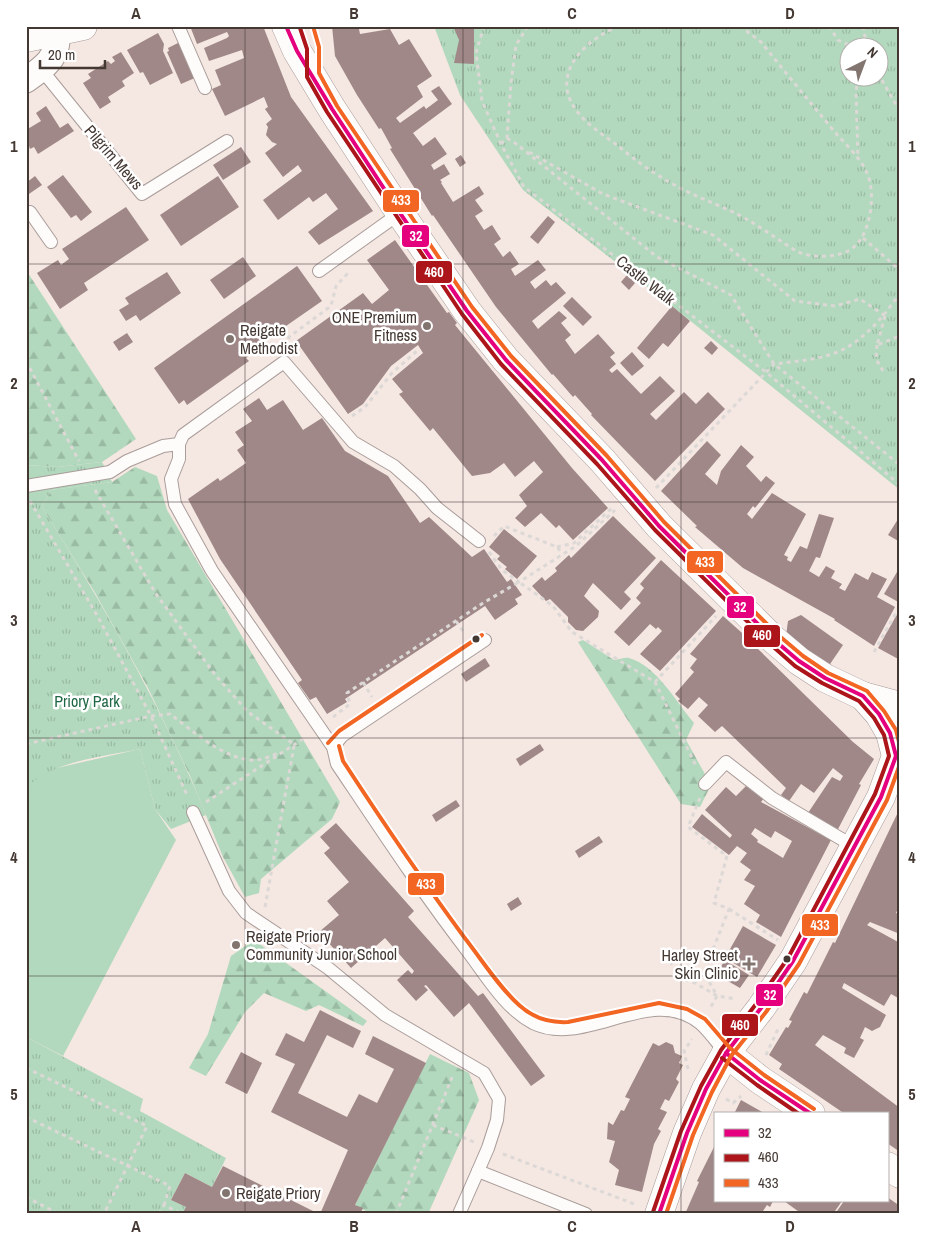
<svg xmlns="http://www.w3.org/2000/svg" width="926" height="1240" font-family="'Archivo Narrow',sans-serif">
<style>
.grass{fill:#b2d9bd}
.forest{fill:url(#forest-firs)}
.park{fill:url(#park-tufts);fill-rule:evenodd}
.building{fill:#9f8887;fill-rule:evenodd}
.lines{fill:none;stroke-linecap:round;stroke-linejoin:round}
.service-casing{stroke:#a99d99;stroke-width:14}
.minor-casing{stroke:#a99d99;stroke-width:27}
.tertiary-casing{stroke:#a99d99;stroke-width:29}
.primary-casing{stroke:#a99d99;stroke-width:29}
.path{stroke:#dcd8d6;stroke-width:3;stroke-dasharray:4 4;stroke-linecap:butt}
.service{stroke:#fefbfb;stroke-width:12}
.minor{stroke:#fefbfb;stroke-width:25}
.tertiary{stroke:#fefbfb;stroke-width:28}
.primary{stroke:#fefbfb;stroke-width:28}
.bus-1-casing{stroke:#fff;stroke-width:8}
.bus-2-casing{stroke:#fff;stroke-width:8}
.bus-3-casing{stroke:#fff;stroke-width:8}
.bus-1{stroke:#e5007d;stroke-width:4}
.bus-2{stroke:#ac151a;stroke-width:4}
.bus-3{stroke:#f26522;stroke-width:4}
.grid{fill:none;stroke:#443833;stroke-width:1;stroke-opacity:0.55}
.poi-dot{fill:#827570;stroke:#fff;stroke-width:2}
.bus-dot{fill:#443833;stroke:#fff;stroke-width:2}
.labels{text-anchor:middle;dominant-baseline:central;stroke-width:5;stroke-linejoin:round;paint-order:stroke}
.street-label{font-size:16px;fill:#443833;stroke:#fff}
.poi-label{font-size:16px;fill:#443833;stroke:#fff;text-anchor:start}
.park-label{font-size:16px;fill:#1f6744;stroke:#fff}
.line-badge{stroke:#fff;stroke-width:2}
.badge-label{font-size:14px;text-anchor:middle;font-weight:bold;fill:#fff}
.neatline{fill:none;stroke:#443833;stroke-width:2}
.grid-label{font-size:16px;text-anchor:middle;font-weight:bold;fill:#443833}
</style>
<defs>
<pattern id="forest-firs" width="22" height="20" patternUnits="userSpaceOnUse" patternTransform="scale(1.25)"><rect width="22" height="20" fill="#b2d9bd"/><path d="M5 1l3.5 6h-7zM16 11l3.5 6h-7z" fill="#9abba3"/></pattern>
<pattern id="park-tufts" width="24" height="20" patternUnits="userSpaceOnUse" patternTransform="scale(1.25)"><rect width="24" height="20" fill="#b2d9bd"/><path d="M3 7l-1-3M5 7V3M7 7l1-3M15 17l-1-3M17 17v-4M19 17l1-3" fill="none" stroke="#9abba3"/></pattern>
</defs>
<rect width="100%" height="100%" fill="#f5e7e2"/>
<path class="grass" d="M140 749 155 809 176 840 63 1056 26 1037V789L35 779 48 770Z"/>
<g class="forest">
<path d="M26 270 136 439 102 462 57 467 26 465Z"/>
<path d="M135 467 157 476 167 510 340 802 332 819 261 879 259 893 245 897 223 857 190 776 148 688 94 591 42 507 51 490 112 482Z"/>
<path d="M583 640 614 660C619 660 625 657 629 658 656 665 677 703 694 723L686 740 711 785 700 807 681 804 578 642Z"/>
<path d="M254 940 367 1021 363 1026 319 1005 306 1011 264 993 245 1012 206 1076 189 1068 208 1034 231 956Z"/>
<path d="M430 1054 469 1073 479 1100 428 1214H371L355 1205Z"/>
</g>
<g class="park">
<path d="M434 26H900V490L672 306 523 190 460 95ZM848 48H878V78H848Z"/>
<path d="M102 462 112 482 51 490 42 507C104 606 162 707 206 815L171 829 155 809 140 749C103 757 52 760 26 789V465L57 467Z"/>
<path d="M26 1037 143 1099 140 1111 226 1158 212 1187 185 1173 171 1200 186 1207 182 1214H26Z"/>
</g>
<g class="building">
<path d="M190 26H263L291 97 373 211 319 245 308 232 338 209 326 193 313 202 309 197 278 220 263 200 302 171 298 165 283 177 265 153 277 144 272 142 266 135 268 127 266 124 272 119 265 109 268 107 264 97 225 116 212 89 221 85 215 70 244 58 242 50 209 61 204 48 227 38 229 36 227 32 197 44Z"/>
<path d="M332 26H366L359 29 360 34 390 29 399 45 409 39 432 76 417 86 423 97 396 118 400 123 424 106 426 109 438 100 431 91 439 86 452 104 413 133 423 146 435 137 447 154 431 165 434 170 444 164 450 174 440 180 442 182 441 183 453 202 479 186 484 194 475 200 483 211 475 216 484 230 492 225 501 239 494 244 503 257 510 251 519 264 511 269 515 276 538 260 546 270 530 282 535 289 546 280 551 286 556 282 566 293 532 321 538 329 559 311 567 318 561 323 571 335 565 340 575 354 598 334 615 353 610 357 616 364 609 370 612 373 617 369 641 394 660 376 675 391 650 414 656 420 684 392 696 404 708 392 725 409 655 481 591 415 592 414 575 395 573 397 553 374 552 375 496 307 433 215 432 216 390 149 392 148 381 128 379 129 357 95 335 56Z"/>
<path d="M453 26H474V64L454 63 459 40Z"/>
<path d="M158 33 164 44 163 51 173 73 150 85 143 72 140 73 127 50Z"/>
<path d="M182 41 197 77 181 84 167 52 169 51 168 48Z"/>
<path d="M121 52 134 73 122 81 125 86 108 97 111 102 100 109 83 83 91 78 88 74 108 61 111 64 115 61 112 57Z"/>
<path d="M46 106 60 128 68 123 74 131 38 154 34 147 30 149 29 146 26 147V130L41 121 36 113Z"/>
<path d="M241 147 251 162 223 180 213 165Z"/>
<path d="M461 155 466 163 460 167 455 159Z"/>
<path d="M63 175 92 212 81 221 76 215 71 218 47 187Z"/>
<path d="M35 176 42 185 26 196V183Z"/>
<path d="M218 176 239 207 181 246 160 215Z"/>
<path d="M126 207 149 240 84 283 88 290 60 309 37 273 58 260 61 265 69 259 62 249Z"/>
<path d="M548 216 555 222 538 244 530 237Z"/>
<path d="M395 240 447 313 449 312 457 323 455 325 572 468 608 508 573 540 559 525 556 528 541 513 525 527 515 518 527 506 519 495 543 472 534 461 515 477 504 463 490 473 472 476 433 428 430 431 399 394 403 392 392 379 423 353 418 345 391 366 363 404 348 414 296 341 363 293 372 304 389 290 367 260Z"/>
<path d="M243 257 256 276 224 299 210 280Z"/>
<path d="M297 266 322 301 260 344 262 347 246 358 249 361 187 405 184 400 179 404 154 368Z"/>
<path d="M167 272 181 293 140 321 136 315 126 321 119 310 129 304 125 298Z"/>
<path d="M627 275 635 283 629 290 621 282Z"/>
<path d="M572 297 592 317 583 326 563 306Z"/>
<path d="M672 306 690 321 668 347 663 343 649 359 637 348Z"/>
<path d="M127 333 133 342 119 351 113 342Z"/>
<path d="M711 341 718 348 712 355 704 348Z"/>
<path d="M632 352 644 366 632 376 620 363Z"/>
<path d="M259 398 267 410 283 400 303 430 322 418 345 451 388 476 420 523 429 517 472 557 484 549 507 582 511 579 522 595 515 599 518 604 495 620 485 606 345 699 347 702 327 714 316 697 310 700 298 683 302 680 220 559 188 499 218 478 220 481 246 463 237 450 244 445 235 432 252 421 243 409Z"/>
<path d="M707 441 721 455 705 474 717 485 721 471 741 445 754 457 746 466 761 482 766 476 775 483 755 508 753 506 747 514 752 519 772 493 806 514 784 555 788 557 787 560 791 562 800 546 807 549 819 514 834 518 820 558 816 557 809 571 819 577 826 566 835 571 831 578 842 584 839 588 845 591 855 573 868 580 872 572 887 579 877 597 895 607 874 646 834 620 835 619 743 568 695 527 697 526 661 491Z"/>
<path d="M613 516 656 558 624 592 631 599 621 610 593 583 584 596 599 611 598 617 583 631 576 630 568 622V617L550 599 546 601 532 586 542 577 545 581 557 571 555 568 569 555 571 558Z"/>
<path d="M900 516V542L888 535Z"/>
<path d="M504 529 537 556 517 579 505 569 507 567 497 559 500 556 489 547Z"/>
<path d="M661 560 716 611 660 671 640 654 662 631 658 627 656 629 650 624 629 646 614 632 641 603 636 598 644 588 640 584Z"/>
<path d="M900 567V603L884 594Z"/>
<path d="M900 609V660L878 648Z"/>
<path d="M801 615 843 645 828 667 786 636 788 621Z"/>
<path d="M723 616 759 648 758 649 853 742 874 759 859 784 861 785 837 831 808 813 832 777 840 781 843 776 833 768 814 793 801 784 789 801 781 795 786 788 722 726 715 732 698 716 708 705 699 697 688 709 678 701 680 699 675 694 694 672 690 668 697 659 690 654Z"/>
<path d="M485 658 490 666 466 682 461 674Z"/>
<path d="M540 744 544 750 520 766 516 759Z"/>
<path d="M748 784 765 797 761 802 831 840 781 937 756 922 760 915 744 904 755 886 744 880 751 870 740 862 747 853 737 846 729 855 692 827 702 814 730 838 732 835 705 810 726 787 736 796ZM755 828 771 838 775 831 792 841 783 858 757 842 758 840 751 834Z"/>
<path d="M456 800 460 806 436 822 432 815Z"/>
<path d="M900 808V904L896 913 900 915V934L870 922 867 925 900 943V999L891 994 884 1006 844 983 842 988 886 1015 880 1027 872 1031 865 1027 860 1038 864 1040 854 1058 844 1053 846 1048 823 1035 815 1045 900 1108V1152L887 1143V1114H845L779 1069 782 1064 769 1055 786 1027 788 1028 792 1021 789 1020 804 992 807 994 833 942 835 943Z"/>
<path d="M336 823 414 911 408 917 478 996 483 993 545 1076 531 1086 469 1003 454 1017 426 985 424 986 428 990 416 1001 397 980 408 970 412 974 414 971 385 938 351 968 319 932 339 915 327 901 349 882 324 853 330 848 320 837Z"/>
<path d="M599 836 603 842 579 858 575 851Z"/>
<path d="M518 897 522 904 511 911 507 904Z"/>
<path d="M743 926 776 945 757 977 725 958Z"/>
<path d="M725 960 749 975 740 988 726 980 730 973 720 968Z"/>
<path d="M320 1010 361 1031 353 1048 327 1035 298 1093 347 1117 359 1094 377 1103 394 1069 365 1054 373 1036 426 1063 355 1205 363 1208 360 1214H320L348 1150 271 1112 295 1064 275 1055 286 1033 304 1042Z"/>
<path d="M666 1042 673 1045 675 1053 682 1056 679 1063 683 1065 676 1079 679 1082 669 1101 665 1099 660 1109 667 1112 658 1129 661 1131 654 1144 642 1192 615 1185 619 1170 609 1162 615 1141 607 1139 608 1122 613 1125 621 1110 624 1111 630 1099 625 1097 653 1043 659 1046Z"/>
<path d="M241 1052 262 1063 247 1094 225 1083Z"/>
<path d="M741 1100 766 1114H734Z"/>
<path d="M715 1145V1201H773L770 1207 767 1205 761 1214H685L699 1182 697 1181Z"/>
<path d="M223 1166 319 1214H182L186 1207 171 1200 185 1173 212 1187Z"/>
<path d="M887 1197 900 1206V1214H841L837 1211 844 1201H887Z"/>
<path d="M784 1201H842L833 1214H802Z"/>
</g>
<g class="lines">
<g class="service-casing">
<g id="service">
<path d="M178 26 205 88"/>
<path d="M41 69 142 194 227 141"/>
<path d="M26 215 30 212 51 242"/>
<path d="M319 271 400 213"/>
<path d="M179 444V459L171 479 175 504 212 571 333 747 337 764C380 828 422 892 469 953 487 977 506 1009 533 1023 586 1049 651 982 701 1024 710 1032 718 1044 726 1053"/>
<path d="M26 486 110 472 127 461 163 446 179 444 183 435 284 362 353 442 394 466 420 489 437 508 479 541"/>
<path d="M333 747 342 736 485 640"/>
<path d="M705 784 726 762 772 798 855 847"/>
<path d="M193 812 229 891 246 913 328 968 385 1015 484 1073 499 1099 497 1120 488 1148 478 1171"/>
<path d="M459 1214 478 1171 586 1214"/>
</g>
</g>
<g class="minor-casing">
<path id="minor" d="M26 80C45 67 59 57 57 33"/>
</g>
<g class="tertiary-casing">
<path id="tertiary" d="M26 38 83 26"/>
</g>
<g class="primary-casing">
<g id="primary">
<path d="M286 26 297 51 332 109 400 213 467 311 506 360 602 460 659 526 773 639 799 661 825 678 863 696 900 706"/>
<path d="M726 1053 760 1080 811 1114"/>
<path d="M887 1166 900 1174"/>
<path d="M659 1214 687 1133 706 1089 726 1053 761 1008 793 961 881 797 896 756 890 733 879 714 863 696"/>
</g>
</g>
<g class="path">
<path d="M484 26 476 53 482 101 501 144 524 187 767 373 900 485"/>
<path d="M619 26C587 39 551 71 574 107 584 123 602 134 617 145 637 162 660 178 684 190 702 199 721 206 739 215 760 226 778 240 798 252 813 258 843 259 856 245 871 230 876 193 867 173 860 157 845 144 834 131 809 101 785 72 761 42L740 26"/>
<path d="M829 26 838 40 855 48"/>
<path d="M863 26 867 48"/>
<path d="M878 73 900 112"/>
<path d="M858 78 856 91 858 159"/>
<path d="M507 138 521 147"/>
<path d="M501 144 507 138 511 83 516 45 528 26"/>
<path d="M520 147 657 257 731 295 774 364 900 465"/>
<path d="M529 152 603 194 713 235 795 301 835 306 860 299 885 316"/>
<path d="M863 238 900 270"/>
<path d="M885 316 877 345 900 336"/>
<path d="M877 345 876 359 883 371"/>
<path d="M287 347 289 337 331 306 336 286 349 272"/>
<path d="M26 361 79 461"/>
<path d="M352 416 365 407 392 373 418 350"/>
<path d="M656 488 774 364C797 361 821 360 842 350 865 339 886 314 900 293"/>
<path d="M95 490 156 594 216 676 248 712 295 745"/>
<path d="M30 501 98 617 151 716 188 797"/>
<path d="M494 536 504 526 557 547 562 553"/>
<path d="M557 547 574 543 612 508"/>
<path d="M489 552 502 570 519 582 576 546 615 510"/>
<path d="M456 621 465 634"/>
<path d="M874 652 900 606"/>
<path d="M363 682 372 697"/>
<path d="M655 682 716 616"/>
<path d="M333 717 350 704 347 693 483 603 519 582 553 606 572 632 655 682 697 768"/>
<path d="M26 744 151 716 170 714C193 731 221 757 251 760 260 761 272 756 280 752"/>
<path d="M700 798 688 827 727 856 714 903 729 909 704 972 717 996 709 1010"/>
<path d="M206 802 306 737"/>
<path d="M265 907 294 746"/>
<path d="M729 909 778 940"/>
<path d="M665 955 683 979 695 983 717 996 736 999"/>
<path d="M766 1055 778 1029"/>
<path d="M26 1068 147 1126 104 1214"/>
<path d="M688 1069 684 1051 692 1039"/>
<path d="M726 1099 733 1103 741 1096"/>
<path d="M26 1117 170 1186 164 1205"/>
<path d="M433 1125 474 1142"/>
<path d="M503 1154 637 1205"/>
<path d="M26 1197 59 1214"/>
<path d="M159 1214 164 1205 182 1214"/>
<path d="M396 1214 453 1075"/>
</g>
<use href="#service" class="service"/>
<use href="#minor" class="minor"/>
<use href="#tertiary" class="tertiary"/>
<use href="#primary" class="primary"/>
<g class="bus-1-casing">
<g id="bus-1">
<path d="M286 26 297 51 332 109 400 213 467 311 506 360 602 460 659 526 773 639 799 661 825 678 863 696 879 714 890 733 896 756 881 797 793 961 761 1008 726 1053 706 1089 687 1133 659 1214"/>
<path d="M726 1053 760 1080 811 1114"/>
</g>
</g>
<g class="bus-2-casing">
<g id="bus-2">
<path d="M300 28 307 49V77L327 112 462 314 501 364 597 464 655 530 769 643 795 666 822 683 859 701 874 718 884 735 889 756 875 794 788 958 756 1004 721 1050 701 1086 681 1131 653 1212"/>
<path d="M722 1058 757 1085 799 1114"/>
</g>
</g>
<g class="bus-3-casing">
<g id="bus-3">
<path d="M313 26 319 47V73L337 106 472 307 511 356 607 456 664 522 777 634 803 656 828 673 867 691 884 711 896 730 900 746"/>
<path d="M328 743 339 731 482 635"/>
<path d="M339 746 343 761C382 821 422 880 464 937 482 960 498 986 519 1005 533 1018 550 1023 568 1022L659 1003 687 1009 705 1019 730 1048 764 1075 814 1109"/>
<path d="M666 1214 693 1135 712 1092 731 1056 766 1012 799 964 887 800 900 764"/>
</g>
</g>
<use href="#bus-1" class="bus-1"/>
<use href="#bus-2" class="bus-2"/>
<use href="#bus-3" class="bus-3"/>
</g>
<path class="grid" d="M245 26V1214M463 26V1214M681 26V1214M26 264H900M26 502H900M26 738H900M26 976H900"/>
<g class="poi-dot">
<circle cx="427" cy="326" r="5"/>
<circle cx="230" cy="339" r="5"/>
<circle cx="236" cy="945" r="5"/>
<path d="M746.5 956.5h5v5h5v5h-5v5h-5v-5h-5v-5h5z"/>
<circle cx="226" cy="1193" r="5"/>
</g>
<g class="bus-dot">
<circle cx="476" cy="639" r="4.5"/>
<circle cx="787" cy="959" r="4.5"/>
</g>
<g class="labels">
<g class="street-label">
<text transform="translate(114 157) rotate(49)">Pilgrim Mews</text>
<text transform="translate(646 280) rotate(38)">Castle Walk</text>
</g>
<g class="poi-label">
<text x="417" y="317" text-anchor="end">ONE Premium<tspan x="417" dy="18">Fitness</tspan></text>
<text x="240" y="330">Reigate<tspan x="240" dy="18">Methodist</tspan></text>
<text x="246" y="936">Reigate Priory<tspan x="246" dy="18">Community Junior School</tspan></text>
<text x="738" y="955" text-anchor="end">Harley Street<tspan x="738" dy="18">Skin Clinic</tspan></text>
<text x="236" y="1193">Reigate Priory</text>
</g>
<g class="park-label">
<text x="87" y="701">Priory Park</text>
</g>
</g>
<g class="line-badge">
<rect x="382" y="189" width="38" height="24" rx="5" fill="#f26522"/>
<rect x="401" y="224" width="29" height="24" rx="5" fill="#e5007d"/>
<rect x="415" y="260" width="38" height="24" rx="5" fill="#ac151a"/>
<rect x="686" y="550" width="38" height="24" rx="5" fill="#f26522"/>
<rect x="726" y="595" width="29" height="24" rx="5" fill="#e5007d"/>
<rect x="743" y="624" width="38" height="24" rx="5" fill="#ac151a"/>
<rect x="407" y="872" width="38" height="24" rx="5" fill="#f26522"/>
<rect x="801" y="913" width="38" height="24" rx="5" fill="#f26522"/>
<rect x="755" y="983" width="29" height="24" rx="5" fill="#e5007d"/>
<rect x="721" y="1013" width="38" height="24" rx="5" fill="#ac151a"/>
</g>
<g class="badge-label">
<text x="401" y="205">433</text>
<text x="416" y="241">32</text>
<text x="434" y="277">460</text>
<text x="705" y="567">433</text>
<text x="740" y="612">32</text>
<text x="762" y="640">460</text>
<text x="426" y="889">433</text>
<text x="820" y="930">433</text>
<text x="770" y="1000">32</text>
<text x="740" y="1030">460</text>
</g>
<rect width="926" height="1240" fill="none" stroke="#ffffff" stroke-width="55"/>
<rect x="714" y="1112" width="175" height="90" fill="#ffffff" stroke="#b4afad"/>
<rect x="724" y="1129" width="25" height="8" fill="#e5007d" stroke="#b4afad"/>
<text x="758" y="1138" font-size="15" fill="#443833">32</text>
<rect x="724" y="1154" width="25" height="8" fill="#ac151a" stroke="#b4afad"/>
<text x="758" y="1162" font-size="15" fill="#443833">460</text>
<rect x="724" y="1179" width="25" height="8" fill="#f26522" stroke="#b4afad"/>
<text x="758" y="1188" font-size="15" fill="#443833">433</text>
<g transform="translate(864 62) rotate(42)"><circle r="24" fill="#ffffff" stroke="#b4afad"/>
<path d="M0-4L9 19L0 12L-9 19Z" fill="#827570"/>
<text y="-8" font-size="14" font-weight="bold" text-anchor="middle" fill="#443833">N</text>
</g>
<path d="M40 60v8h65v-8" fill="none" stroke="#443833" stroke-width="2.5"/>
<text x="48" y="60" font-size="15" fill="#443833" stroke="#ffffff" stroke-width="4" paint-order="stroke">20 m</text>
<rect x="28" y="28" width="870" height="1184" class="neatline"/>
<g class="grid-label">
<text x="136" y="19">A</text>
<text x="354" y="19">B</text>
<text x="572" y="19">C</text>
<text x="790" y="19">D</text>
<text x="14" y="152">1</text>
<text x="912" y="152">1</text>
<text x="14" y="389">2</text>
<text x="912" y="389">2</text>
<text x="14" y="626">3</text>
<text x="912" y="626">3</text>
<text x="14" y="863">4</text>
<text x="912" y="863">4</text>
<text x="14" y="1100">5</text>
<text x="912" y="1100">5</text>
<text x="136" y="1232">A</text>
<text x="354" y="1232">B</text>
<text x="572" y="1232">C</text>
<text x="790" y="1232">D</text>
</g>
</svg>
